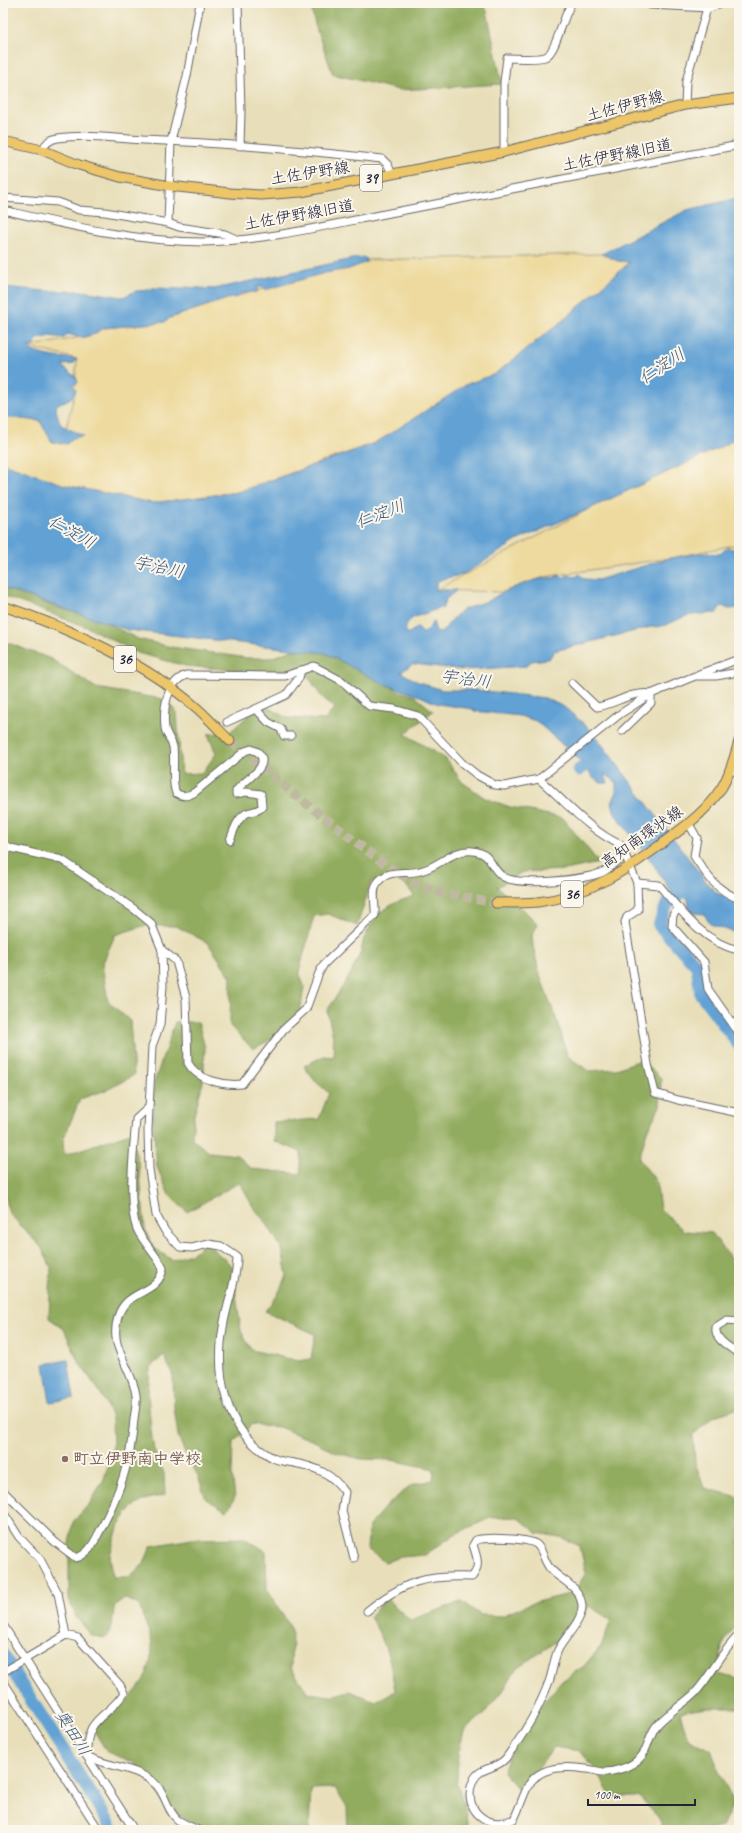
<svg xmlns="http://www.w3.org/2000/svg" width="742" height="1833" font-family="Caveat,'Klee One',sans-serif">
<style>
.forest{fill:#92ac5f;stroke:#5a674d;fill-rule:evenodd}
.sand{fill:#eeda9e;stroke:#887e6c}
.water{fill:#62a1d4;stroke:#426288}
.lines{fill:none;stroke-linecap:round;stroke-linejoin:round}
.river{stroke:#62a1d4;stroke-width:13}
.major-tunnel{stroke:#c0b9a1;stroke-width:9;stroke-dasharray:9 4.5;stroke-linecap:butt}
.minor-casing{stroke:#676467;stroke-width:9}
.major-casing{stroke:#676467;stroke-width:11}
.minor{stroke:#fff;stroke-width:7}
.major{stroke:#ecc669;stroke-width:9}
.education-dot{fill:#8d6e63;stroke:#fbf7ec;stroke-width:1.5}
.labels{text-anchor:middle;dominant-baseline:central;stroke-width:4;stroke-linejoin:round;paint-order:stroke}
.shield{fill:#fbf7ec;stroke:#636270;stroke-width:1}
.shield-label{font-size:15px;font-weight:bold;fill:#22223b}
.street-label{font-size:16px;fill:#22223b;stroke:#fbf7ec}
.education-label{font-size:16px;font-weight:bold;fill:#785e54;stroke:#fbf7ec;text-anchor:start}
.water-label{font-size:17px;font-style:italic;fill:#3c5578;stroke:#fbf7ec}
</style>
<rect width="100%" height="100%" fill="#fbf7ec"/>
<filter id="ink" filterUnits="userSpaceOnUse"><feTurbulence type="fractalNoise" baseFrequency=".025" numOctaves="2"/><feDisplacementMap in="SourceGraphic" scale="8" xChannelSelector="R" yChannelSelector="G"/><feConvolveMatrix kernelMatrix="1 2 1 2 8 2 1 2 1" color-interpolation-filters="sRGB"/></filter>
<filter id="wash" filterUnits="userSpaceOnUse"><feTurbulence type="fractalNoise" baseFrequency=".012" numOctaves="4" result="noise"/><feDisplacementMap in="SourceGraphic" scale="16" xChannelSelector="R" yChannelSelector="G"/><feGaussianBlur stdDeviation="0.9" result="paint"/><feColorMatrix in="noise" values="0 0 0 0 0 0 0 0 0 0 0 0 0 0 0 0 0 1.4 0 .05"/><feComposite in="paint" operator="in"/></filter>
<g filter="url(#wash)">
<rect width="100%" height="100%" fill="#e8dfba"/>
<g class="forest">
<path d="M310 3H482L487 11 502 84 399 90 333 74 316 28Z"/>
<path d="M3 585 55 607 95 617 138 639 171 647 247 658H270L293 650H316L337 653 381 678 398 691 415 696 433 711 405 734 446 759 462 782 485 798 510 807 563 818 599 863 565 870 522 872 497 887 519 905 538 924 532 935 533 946 540 976 560 1029 567 1056 589 1071 616 1069 641 1060 661 1078 660 1106 647 1131 639 1159 656 1181 660 1209 684 1231 712 1233 728 1255 739 1281V1408L714 1416 693 1435 695 1462 704 1488 739 1497V1622H737L722 1646 718 1674 739 1679V1708H707L680 1712 687 1738 711 1750 721 1776 734 1802 722 1827 708 1830H664L658 1817 639 1797H611L598 1773 581 1751 554 1747 521 1792 503 1772 514 1745 527 1721 562 1681 584 1666 602 1645 611 1620 589 1606 573 1629 541 1652 517 1667 503 1691 485 1713 464 1731 458 1755 457 1783 465 1808 468 1830H348L347 1808 335 1788 311 1789 309 1830H214L188 1821 165 1806 152 1782 133 1762 107 1752 93 1729C122 1705 151 1688 152 1647 152 1636 142 1616 139 1605L124 1598 114 1608 112 1628 106 1638 92 1636 76 1617 69 1599V1544L73 1522 91 1502 104 1479 113 1448 112 1417 100 1392 79 1363 64 1329 49 1318 51 1267 41 1247 9 1213 3 1184V641L51 659 96 688 163 699 177 712 181 774 202 773 216 754 208 734 230 732 250 714 266 706 288 718 325 720 335 708 321 696 302 667 271 673 186 666 138 653 87 627 3 596ZM400 877 414 896 397 902 377 914 364 938 361 952 350 975 327 1011 333 1036 334 1057 324 1056 304 1066 314 1080 329 1093 319 1119 274 1122V1141L301 1152V1174L252 1169 237 1155 209 1152 192 1139 194 1115 203 1082 205 1048 198 1022H175L154 1083 153 1120 157 1167 169 1195 187 1212 240 1182 252 1205 267 1224 282 1249 287 1276 277 1296 265 1311 315 1334 311 1359 299 1361 251 1350 241 1331 232 1266 206 1243 193 1253 172 1260 154 1248 145 1229 139 1165 130 1133 64 1155 63 1140 80 1099 109 1089 134 1075 130 1021 108 1001 102 965 115 935 143 926H176L208 943 231 977 230 1026 253 1049 275 1037 299 1020 304 986 299 972 314 916 328 914 357 926 371 882ZM164 1355 173 1376 174 1408 178 1435 184 1451 198 1476 206 1499 227 1511 235 1497 232 1474 233 1443 252 1424 279 1427 316 1442 337 1453 362 1459 392 1460 434 1469 433 1480 412 1485 387 1505 369 1526 367 1549 385 1562 401 1557 425 1555 455 1534 490 1518 518 1517 537 1533 560 1537 580 1546 586 1573 573 1593 529 1604 502 1616 481 1615 461 1602 410 1620 386 1598 370 1617C387 1644 390 1660 395 1691L376 1701 349 1691 331 1696 308 1693 291 1668 292 1630 267 1589 266 1551 244 1538 192 1539 151 1546 144 1564 129 1577H113L110 1555 119 1524 132 1507 147 1499 165 1495 164 1473 154 1450 151 1431 148 1394 150 1367Z"/>
</g>
<g class="sand">
<path d="M602 254 618 261 630 262 566 318 495 374 374 443 238 492 152 503 65 485 3 465V415L40 421 52 442 62 444 74 396 77 359 28 347 92 335 104 328 164 322 170 318 227 299 368 260Z"/>
<path d="M739 436V544L670 558 544 577 504 592 436 590 593 507 725 445Z"/>
</g>
<g class="water">
<path d="M739 198V436L725 445 593 507 518 540 462 575 442 579 436 583V590H457L446 599 442 609 439 607C427 617 403 613 406 633H409L418 627 422 633C430 632 429 627 433 621L436 632 441 633C448 625 456 613 465 609 472 606 478 604 485 602 492 600 498 594 504 592 519 585 538 577 554 578L559 575 563 578 568 575 577 577 579 574 584 579 598 580 670 558 703 553 720 554 727 548 739 550V608L729 609 722 606 719 608 717 613C711 613 687 615 683 617 673 622 662 628 651 627L554 651 549 659 531 661 527 666 464 670 415 664 411 665 401 672 416 681 442 690H476L545 698 564 707 591 730 708 884 717 893 739 902V929L733 932 710 924 704 914 695 913 689 908 688 899 685 896 676 900 652 862 615 814 612 803 616 794V782L604 773 608 783H601L592 777 583 763 536 721 520 716 474 711 473 709 438 704 420 696 384 684 325 653 128 630 3 588V463L65 485 152 503 238 492 374 444 467 384 495 374 566 318 630 262 618 261 602 254 687 210Z"/>
<path d="M357 258H366L367 262 349 269 325 273 265 290 263 287H257V292L242 293 238 297 227 299 170 318 164 322 104 328 92 335 81 338 68 334 64 338 49 336 45 338 36 339 35 345 28 347C36 357 65 358 77 359L73 364 63 365 64 368 76 377 78 383 72 385 76 389 75 394C61 409 49 395 61 425L84 436 73 438 67 444 52 442 40 421 3 417V390L8 388 3 386V287L46 291H81L123 297 136 291 149 290 153 288 184 289 185 287 214 289Z"/>
<path d="M68 1360 74 1398 50 1402 44 1364Z"/>
</g>
<g class="lines">
<g class="river">
<path d="M579 770 594 759"/>
<path d="M682 892 667 904 659 925 697 966 701 994 739 1045"/>
<path d="M3 1655C39 1714 78 1771 113 1830"/>
</g>
</g>
</g>
<g filter="url(#ink)">
<g class="lines">
<path class="major-tunnel" d="M230 741 303 801 383 863 411 881 436 892 496 903"/>
<g class="minor-casing">
<g id="minor">
<path d="M238 3 241 111 240 146"/>
<path d="M646 3 651 5 710 8 721 3"/>
<path d="M685 105 686 81 707 8"/>
<path d="M42 150C45 144 50 139 58 138 85 134 115 138 143 140 222 143 302 150 382 159L388 165 392 174"/>
<path d="M504 152V82L507 58C519 58 534 60 545 57 556 54 563 14 572 3"/>
<path d="M3 198 58 202 79 210 105 212 168 223 179 227 225 234 236 239"/>
<path d="M3 210C68 225 136 242 203 242 267 241 337 223 400 211 513 189 626 166 739 145"/>
<path d="M168 223 171 141 187 76 200 3"/>
<path d="M699 674 739 659"/>
<path d="M572 683 597 707C616 704 631 691 651 694V703L622 731"/>
<path d="M256 709 268 722 281 729 284 736H291"/>
<path d="M227 722 286 695 299 678 301 670"/>
<path d="M729 770 739 772"/>
<path d="M539 779C566 802 588 830 621 845L637 883 638 910 627 917 625 922 648 1064 655 1093 678 1100 739 1113"/>
<path d="M689 824 697 838 694 856C708 877 715 889 739 899"/>
<path d="M230 840C234 830 237 818 247 813 253 811 257 812 262 807L261 794 246 792 236 794V791C243 780 273 767 258 752L251 749 245 751 195 792C189 796 183 798 176 793 171 783 175 760 173 747 172 741 166 735 165 728 163 709 166 683 186 675L285 676 314 666 342 681 369 706 394 709 418 716 462 763 477 775 495 785 504 786 539 779 620 714 651 694 695 676H716L739 672"/>
<path d="M3 844 11 848 62 860 134 909 151 923 162 950 163 986 160 1025 152 1046 148 1130 149 1169 156 1215 165 1231 180 1247 192 1248 209 1244 221 1246 237 1257C237 1280 228 1300 224 1322 214 1373 224 1432 273 1458 279 1461 287 1462 294 1463 316 1467 331 1473 345 1492L342 1511 354 1558"/>
<path d="M637 883 659 885C680 910 705 944 739 950"/>
<path d="M679 908 673 915 672 926 704 962 708 989 739 1033"/>
<path d="M162 950 176 961 186 998 188 1063C197 1080 224 1086 242 1084L283 1030 306 1009 319 973 324 964 375 915C376 905 371 890 378 882 389 868 405 875 420 871 440 867 451 849 473 851 492 853 490 868 502 876 518 887 585 880 603 872 611 868 618 860 625 855"/>
<path d="M739 1321 727 1320 716 1327C714 1340 730 1347 739 1354"/>
<path d="M3 1491 55 1542 76 1558C90 1554 95 1540 101 1529 120 1492 131 1461 134 1419 135 1411 137 1403 136 1395 132 1366 108 1348 118 1317 126 1288 159 1296 163 1268 156 1255 146 1245 139 1233 126 1211 134 1145 136 1119L148 1108"/>
<path d="M3 1512 19 1537 40 1559 58 1593 66 1635"/>
<path d="M367 1611C404 1581 426 1575 472 1577 481 1566 477 1557 473 1545L476 1540C487 1537 526 1538 536 1544 541 1547 543 1556 546 1562 553 1579 579 1582 582 1605 583 1621 565 1636 558 1650 554 1659 553 1669 550 1679 540 1707 524 1734 506 1758 497 1770 479 1766 473 1781 461 1808 487 1832 514 1819 519 1809 523 1796 528 1786 539 1766 566 1766 586 1769 592 1769 598 1772 604 1772 613 1772 627 1768 635 1762 649 1754 647 1735 658 1724 669 1712 684 1704 695 1693 712 1675 721 1652 739 1635"/>
<path d="M3 1625 134 1830"/>
<path d="M3 1672 66 1635 78 1638 120 1685 124 1693C106 1720 85 1716 87 1756"/>
<path d="M3 1681 99 1830"/>
<path d="M87 1756C108 1767 135 1767 153 1782 166 1791 166 1811 178 1820 184 1824 191 1827 198 1830"/>
</g>
</g>
<g class="major-casing">
<g id="major">
<path d="M3 141 42 150 79 165 120 177 170 186 230 193 261 195 301 192 504 152 685 105 739 98"/>
<path d="M3 606C69 628 146 663 198 709 209 719 220 731 230 741"/>
<path d="M496 903C510 903 524 903 538 902 588 896 629 869 668 839 689 824 708 809 722 787 730 774 735 756 739 741"/>
</g>
</g>
<use href="#minor" class="minor"/>
<use href="#major" class="major"/>
</g>
</g>
<circle class="education-dot" cx="65" cy="1459" r="4"/>
<g class="labels">
<g class="shield">
<rect x="360" y="165" width="22" height="26" rx="3"/>
<rect x="114" y="646" width="22" height="26" rx="3"/>
<rect x="561" y="881" width="22" height="26" rx="3"/>
</g>
<g class="shield-label">
<text x="371" y="178">39</text>
<text x="125" y="659">36</text>
<text x="572" y="894">36</text>
</g>
<g class="street-label">
<text transform="translate(625 106) rotate(-15)">土佐伊野線</text>
<text transform="translate(617 155) rotate(-11)">土佐伊野線旧道</text>
<text transform="translate(310 173) rotate(-9)">土佐伊野線</text>
<text transform="translate(299 215) rotate(-10)">土佐伊野線旧道</text>
<text transform="translate(642 837) rotate(-35)">高知南環状線</text>
</g>
<g class="education-label">
<text x="73" y="1459">町立伊野南中学校</text>
</g>
<g class="water-label">
<text transform="translate(662 366) rotate(-33)">仁淀川</text>
<text transform="translate(380 514) rotate(-21)">仁淀川</text>
<text transform="translate(72 532) rotate(29)">仁淀川</text>
<text transform="translate(159 567) rotate(12)">宇治川</text>
<text transform="translate(466 679) rotate(7)">宇治川</text>
<text transform="translate(73 1733) rotate(58)">奥田川</text>
</g>
</g>
<rect width="742" height="1833" fill="none" stroke="#fbf7ec" stroke-width="16"/>
<path d="M588 1799v6h107v-6" fill="none" stroke="#22223b" stroke-width="2"/>
<text x="594" y="1799" font-size="12" fill="#22223b" stroke="#fbf7ec" stroke-width="3" paint-order="stroke">100 m</text>
</svg>
